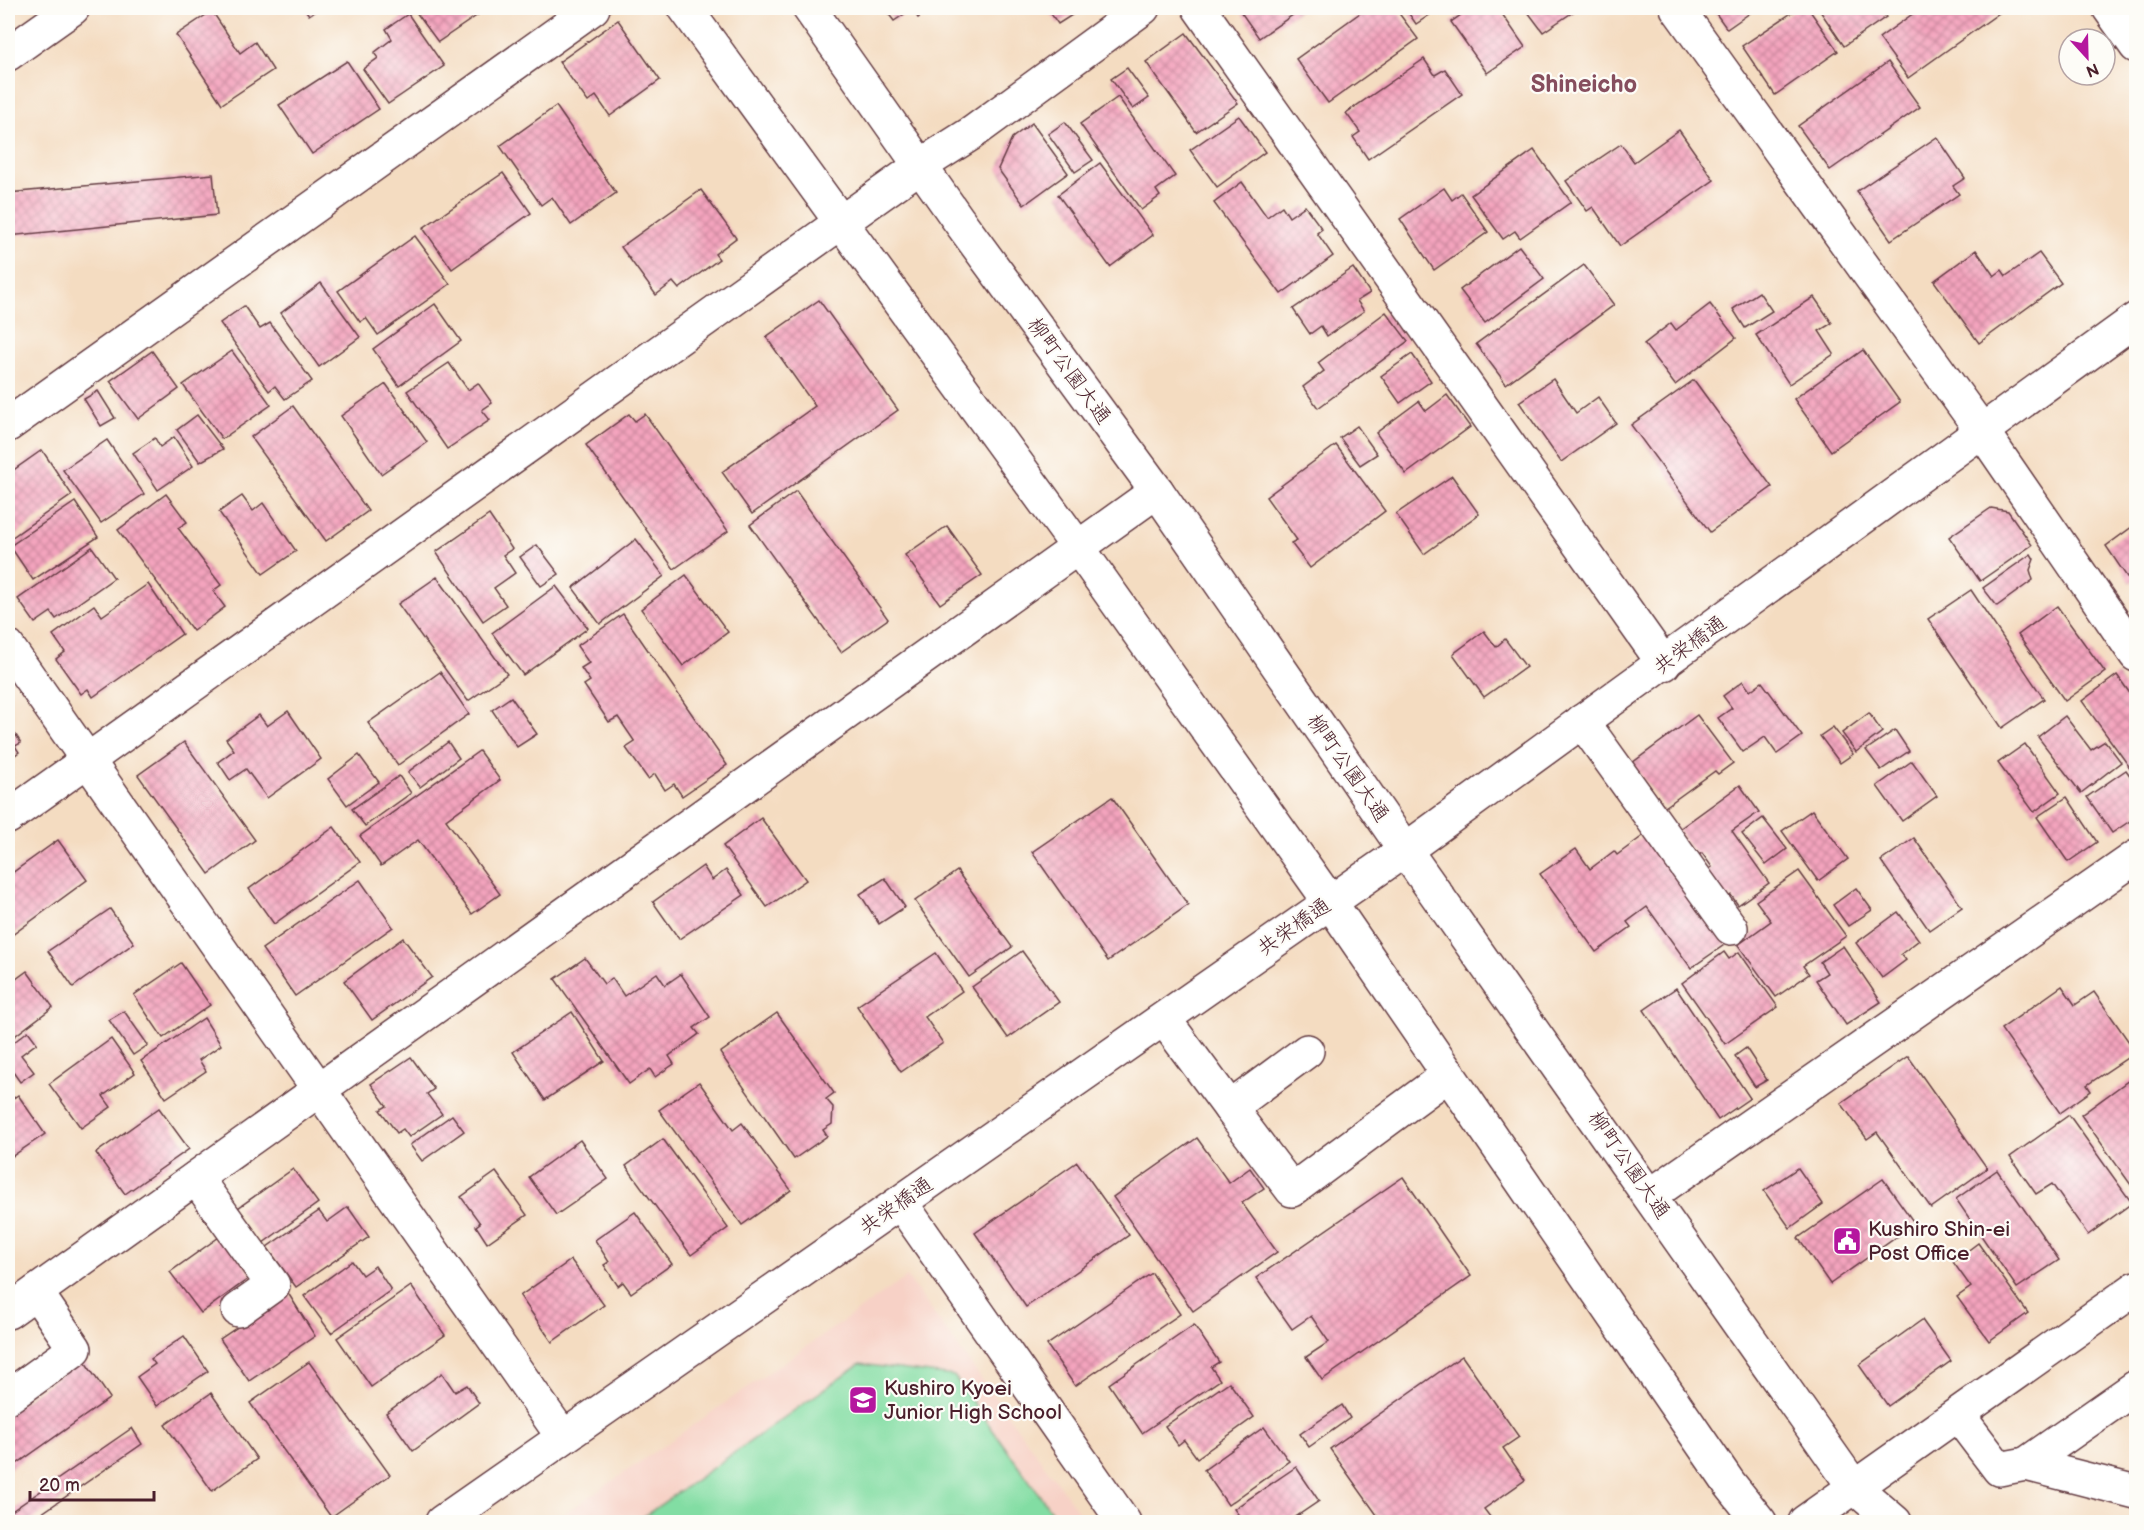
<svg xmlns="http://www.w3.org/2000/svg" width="2144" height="1530" font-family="'Balsamiq Sans','Klee One',sans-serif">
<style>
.built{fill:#f7d1c6}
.green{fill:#82dda3;stroke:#667e67;stroke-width:1.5}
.building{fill:url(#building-cross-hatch)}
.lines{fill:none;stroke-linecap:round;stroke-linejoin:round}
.minor-casing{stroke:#643b42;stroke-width:36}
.minor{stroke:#fff;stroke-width:33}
.labels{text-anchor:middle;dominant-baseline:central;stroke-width:4.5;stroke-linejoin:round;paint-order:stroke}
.street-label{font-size:21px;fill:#4a1f2b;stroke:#fdfcf7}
.poi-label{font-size:21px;fill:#4a1f2b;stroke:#fdfcf7;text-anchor:start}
.quarter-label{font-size:24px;font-weight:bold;fill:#864e5e;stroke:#fdfcf7}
</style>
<defs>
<pattern id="building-cross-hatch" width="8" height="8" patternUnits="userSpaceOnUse" patternTransform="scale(1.5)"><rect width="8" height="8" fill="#f4a4be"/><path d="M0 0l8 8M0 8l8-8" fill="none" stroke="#c8859b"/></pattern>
</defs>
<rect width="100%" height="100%" fill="#fdfcf7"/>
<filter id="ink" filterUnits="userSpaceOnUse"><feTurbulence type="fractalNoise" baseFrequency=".0167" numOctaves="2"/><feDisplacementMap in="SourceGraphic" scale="12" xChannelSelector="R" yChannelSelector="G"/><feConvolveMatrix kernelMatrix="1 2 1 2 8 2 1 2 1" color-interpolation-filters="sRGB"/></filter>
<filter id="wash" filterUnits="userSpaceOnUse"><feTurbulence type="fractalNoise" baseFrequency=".008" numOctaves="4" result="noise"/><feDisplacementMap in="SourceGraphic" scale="24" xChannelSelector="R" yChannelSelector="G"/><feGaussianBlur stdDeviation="1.35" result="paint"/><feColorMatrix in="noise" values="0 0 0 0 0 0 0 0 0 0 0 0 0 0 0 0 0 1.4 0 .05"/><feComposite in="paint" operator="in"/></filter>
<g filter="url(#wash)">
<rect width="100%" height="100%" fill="#f4dcc1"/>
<path class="built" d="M907 1277 1086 1522H553Z"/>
<path class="green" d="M860 1364 954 1376 1059 1522H636Z"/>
<g id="blocks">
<g class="building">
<path d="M304 8H320L309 15Z"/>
<path d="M413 8H488L438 42Z"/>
<path d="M884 8H933L918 18 912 9 894 21Z"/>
<path d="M1047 8H1083L1058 24Z"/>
<path d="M1238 8H1303L1259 38Z"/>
<path d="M1367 8H1395L1418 39 1328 103 1296 59Z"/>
<path d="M1405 8H1440L1416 24Z"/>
<path d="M1471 8H1498L1525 47 1487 73 1451 22Z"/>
<path d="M1525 8H1579L1543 32Z"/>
<path d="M1712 8H1757L1727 29Z"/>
<path d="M1799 8H1808L1838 51 1775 95 1742 46Z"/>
<path d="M1818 8H1880L1886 17 1844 46Z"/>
<path d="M1921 8H2006L1908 78 1879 38Z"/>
<path d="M212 11 240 53 255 42 273 70 222 104 176 35Z"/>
<path d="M408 14 444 66 388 104 363 69 378 58 374 53 392 39 386 29Z"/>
<path d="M618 20 660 80 610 116 596 96 588 102 559 62Z"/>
<path d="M1186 33 1238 103 1196 132 1146 62Z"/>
<path d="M1424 59 1435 75 1445 69 1462 94 1368 159 1353 137 1360 132 1346 113Z"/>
<path d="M347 61 379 109 312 154 279 105Z"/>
<path d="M1888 62 1920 107 1830 170 1798 126Z"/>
<path d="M1127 68 1149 98 1133 109 1111 79Z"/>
<path d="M1118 97 1175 176 1156 190 1160 196 1141 210 1080 124Z"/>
<path d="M556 106 616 193 571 225 552 197 541 205 500 146Z"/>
<path d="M1239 116 1265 152 1217 187 1190 150Z"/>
<path d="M1065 122 1093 160 1075 172 1048 134Z"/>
<path d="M1032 123 1068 173 1024 205 998 169 1012 138Z"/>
<path d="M1679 130 1714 180 1620 246 1593 207 1587 211 1566 181 1621 144 1634 162Z"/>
<path d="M1937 137 1965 178 1953 186 1959 194 1891 240 1857 191Z"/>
<path d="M1534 150 1571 202 1520 238 1515 231 1503 239 1471 195Z"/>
<path d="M1100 163 1153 235 1110 267 1058 195Z"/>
<path d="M503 173 531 213 452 269 423 228Z"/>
<path d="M213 174 217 215 8 236V193Z"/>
<path d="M1242 182 1267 217 1282 206 1289 217 1305 206 1322 229 1317 233 1333 256 1281 294 1214 203Z"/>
<path d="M1444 188 1452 200 1461 193 1488 232 1434 270 1400 219Z"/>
<path d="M701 190 736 238 715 254 719 259 679 289 673 282 656 295 621 247Z"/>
<path d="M415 236 450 284 378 335 366 318 360 322 338 291Z"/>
<path d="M1519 246 1544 279 1485 323 1460 290Z"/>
<path d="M1976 250 1994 276 2002 270 2006 276 2039 253 2061 283 1979 343 1934 281Z"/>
<path d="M1584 265 1614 305 1506 384 1476 344Z"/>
<path d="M1353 268 1370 293 1357 301 1364 311 1327 336 1321 326 1310 334 1293 309Z"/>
<path d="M321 283 360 337 319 367 281 313Z"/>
<path d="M1759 292 1772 311 1745 328 1733 309Z"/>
<path d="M1814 297 1832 323 1819 331 1834 354 1789 384 1756 335Z"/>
<path d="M819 300 898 410 752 514 722 472 815 406 766 337Z"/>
<path d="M435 304 461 341 399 386 373 349Z"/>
<path d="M1710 304 1736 338 1675 385 1644 344 1671 323 1676 330Z"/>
<path d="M244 306 260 329 270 323 312 381 285 399 275 386 269 391 220 323Z"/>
<path d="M1386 312 1408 341 1318 408 1303 387 1324 371 1318 363Z"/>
<path d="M1863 350 1900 402 1831 451 1794 399Z"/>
<path d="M152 351 179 389 138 419 110 381Z"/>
<path d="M232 351 271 405 222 439 183 385Z"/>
<path d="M1412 354 1431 381 1400 403 1381 376Z"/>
<path d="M449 363 468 390 478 383 492 403 482 410 490 420 447 449 407 391Z"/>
<path d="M1553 379 1576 413 1598 397 1616 423 1561 462 1519 402Z"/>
<path d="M1694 380 1772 487 1710 532 1631 425Z"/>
<path d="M386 384 427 442 381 474 341 416Z"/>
<path d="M98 391 115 418 101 426 84 399Z"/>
<path d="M1447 395 1470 427 1406 474 1376 433 1419 401 1426 411Z"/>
<path d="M293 406 368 511 326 541 251 437Z"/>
<path d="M629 414 635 421 645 414 728 531 674 569 586 445Z"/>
<path d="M197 415 223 449 200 462 177 430Z"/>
<path d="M1357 426 1377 454 1360 465 1340 438Z"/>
<path d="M174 437 193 466 158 490 133 453 155 438 160 447Z"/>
<path d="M107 440 144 494 101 523 63 470Z"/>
<path d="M1336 445 1385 511 1310 568 1291 543 1297 540 1266 497Z"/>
<path d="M42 450 72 495 8 540V474Z"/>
<path d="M1452 476 1479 514 1424 554 1396 514Z"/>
<path d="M796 491 888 619 841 652 750 525Z"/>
<path d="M166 494 187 522 178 528 221 585 213 591 225 607 193 631 118 530Z"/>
<path d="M242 496 253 511 263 503 296 551 263 574 219 512Z"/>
<path d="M75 502 98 537 33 580 10 546Z"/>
<path d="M1991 508 2008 511 2032 545 1980 581 1949 537Z"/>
<path d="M489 515 512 549 503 555 515 573 494 588 506 605 483 621 436 552Z"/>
<path d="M2136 524V579L2131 583 2106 546Z"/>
<path d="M947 526 982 575 940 604 905 555Z"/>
<path d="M636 539 664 576 600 624 573 588Z"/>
<path d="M537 545 559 574 541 586 520 557Z"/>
<path d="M92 547 114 578 56 619 51 612 35 623 18 599Z"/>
<path d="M2031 554 2034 559 2030 570 2033 580 1997 606 1983 588Z"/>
<path d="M686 575 728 632 683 666 641 609Z"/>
<path d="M437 577 507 674 468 701 398 604Z"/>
<path d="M148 584 182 634 93 697 88 689 81 694 56 659 65 652 53 635 94 605 102 616Z"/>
<path d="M556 586 588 628 523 675 492 633Z"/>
<path d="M1971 590 2044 699 2002 728 1928 619Z"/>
<path d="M2057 606 2105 672 2065 701 2018 635Z"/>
<path d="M623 614 727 765 682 796 674 784 665 790 655 774 648 779 626 748 635 742 618 717 609 722 584 685 590 681 581 668 589 663 577 646Z"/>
<path d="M1484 631 1496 647 1505 639 1526 667 1484 697 1453 654Z"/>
<path d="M440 672 469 714 398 765 368 723Z"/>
<path d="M2117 675 2136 702V776L2082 701Z"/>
<path d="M1743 681 1750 691 1762 682 1802 736 1777 754 1765 737 1743 752 1718 718 1732 708 1723 696Z"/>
<path d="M511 697 537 734 517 747 492 710Z"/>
<path d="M288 711 321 759 267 798 246 769 230 780 218 762 234 750 226 739 259 715 267 726Z"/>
<path d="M1869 713 1882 732 1856 752 1842 733Z"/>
<path d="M1697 715 1733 763 1718 774 1715 771 1665 807 1632 763Z"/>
<path d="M2065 716 2091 750 2105 741 2121 762 2081 793 2038 737Z"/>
<path d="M8 723 21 743 15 746 19 752 8 760Z"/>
<path d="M1833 727 1853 754 1840 763 1820 736Z"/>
<path d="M1895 730 1909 751 1881 770 1866 750Z"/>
<path d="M184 742 255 840 209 874 138 775Z"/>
<path d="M448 742 459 758 420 787 408 772Z"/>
<path d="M2025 744 2060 793 2034 812 1998 763Z"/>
<path d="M479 751 500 780 446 820 500 894 472 914 418 840 381 866 360 836Z"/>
<path d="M359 755 379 782 347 805 328 779Z"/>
<path d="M1912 761 1937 796 1902 821 1877 786Z"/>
<path d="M2126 770 2136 784V824L2133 826 2130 821 2112 833 2087 797Z"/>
<path d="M399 776 411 793 365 826 352 809Z"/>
<path d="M1740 785 1759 812 1732 831 1769 883 1738 905 1731 895 1725 900 1705 872 1712 867 1702 853 1697 856 1678 830Z"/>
<path d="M1112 797 1188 905 1108 961 1032 852Z"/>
<path d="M2067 797 2097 842 2068 862 2037 817Z"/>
<path d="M1812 810 1848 859 1818 881 1782 831Z"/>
<path d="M761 818 806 880 767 907 723 846Z"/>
<path d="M1763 818 1787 849 1766 865 1742 834Z"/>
<path d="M334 827 360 862 274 924 249 889Z"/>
<path d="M1647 833 1727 943 1691 968 1647 907 1627 922 1631 927 1596 952 1540 874 1576 849 1590 869 1614 851 1617 855Z"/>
<path d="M1914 838 1962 907 1929 930 1881 861Z"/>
<path d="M58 840 87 880 8 938V876Z"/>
<path d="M703 866 712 880 726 870 744 895 679 939 653 902Z"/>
<path d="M957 871 1012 947 969 977 915 901Z"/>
<path d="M1799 871 1846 936 1803 966 1809 974 1776 997 1738 945 1771 921 1756 901Z"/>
<path d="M885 878 905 907 879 924 860 894Z"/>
<path d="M360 880 393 927 295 996 262 949Z"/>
<path d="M1856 888 1872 910 1848 926 1833 905Z"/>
<path d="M110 909 134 943 73 987 48 951Z"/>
<path d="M1898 912 1919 940 1901 954 1906 960 1882 978 1856 943Z"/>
<path d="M403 938 432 977 372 1020 344 981Z"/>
<path d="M1843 946 1881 1002 1846 1025 1816 980 1827 973 1820 962Z"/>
<path d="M1022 951 1059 1002 1008 1038 972 987Z"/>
<path d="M1724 952 1729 959 1739 952 1778 1007 1725 1044 1682 983Z"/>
<path d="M936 953 962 991 925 1017 943 1043 901 1072 857 1006Z"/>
<path d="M585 958 604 984 612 978 624 996 657 973 665 985 681 974 710 1017 694 1028 699 1034 669 1056 674 1064 655 1077 650 1069 629 1084 555 979Z"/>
<path d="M181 963 210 1005 163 1038 134 995Z"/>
<path d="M27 971 53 1007 8 1041V985Z"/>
<path d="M2062 986 2075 1005 2094 992 2136 1052 2087 1085 2091 1091 2060 1113 2001 1029Z"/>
<path d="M1676 988 1750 1098 1718 1120 1644 1010Z"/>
<path d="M124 1011 148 1045 133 1055 109 1020Z"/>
<path d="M572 1012 604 1061 545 1100 513 1052Z"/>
<path d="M777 1013 834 1093 826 1099 833 1107 832 1124 823 1130 827 1136 794 1159 720 1053Z"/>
<path d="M204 1018 221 1045 199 1060 206 1071 166 1098 141 1061Z"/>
<path d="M28 1031 37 1043 21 1055 34 1072 20 1082 8 1065V1047Z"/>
<path d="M111 1039 135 1073 103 1096 111 1107 81 1128 49 1084Z"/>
<path d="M1746 1048 1767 1080 1755 1087 1735 1056Z"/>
<path d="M1908 1056 1987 1168 1931 1208 1877 1132 1867 1139 1841 1103Z"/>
<path d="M411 1057 434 1089 427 1094 442 1114 409 1137 403 1129 397 1133 380 1110 387 1106 371 1084Z"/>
<path d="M2136 1075V1192L2081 1115Z"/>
<path d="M699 1082 733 1130 742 1123 791 1190 742 1225 659 1110Z"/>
<path d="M18 1095 45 1134 8 1159V1102Z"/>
<path d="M159 1108 189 1149 125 1194 96 1153Z"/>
<path d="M452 1115 464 1131 422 1161 410 1145Z"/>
<path d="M2069 1115 2132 1203 2088 1235 2052 1184 2036 1194 2010 1157Z"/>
<path d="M1197 1138 1229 1183 1250 1168 1264 1188 1242 1203 1277 1252 1193 1311 1113 1197Z"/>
<path d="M663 1139 728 1228 691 1255 626 1166Z"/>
<path d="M580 1140 608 1179 556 1215 529 1177Z"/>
<path d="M1077 1162 1129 1235 1026 1307 975 1233Z"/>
<path d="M1798 1168 1823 1204 1790 1228 1764 1191Z"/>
<path d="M293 1169 318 1203 263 1243 238 1208Z"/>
<path d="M1997 1170 2059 1260 2017 1288 1956 1199Z"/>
<path d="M496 1172 527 1215 487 1243 476 1226 480 1223 461 1197Z"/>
<path d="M1403 1177 1471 1276 1322 1380 1306 1357 1329 1342 1311 1316 1292 1329 1256 1278Z"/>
<path d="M1883 1179 1915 1224 1830 1284 1798 1238Z"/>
<path d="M348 1207 369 1237 296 1287 267 1247 319 1211 327 1222Z"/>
<path d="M635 1212 672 1264 631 1293 623 1282 618 1286 604 1265 609 1262 595 1240Z"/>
<path d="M222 1235 252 1276 201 1313 170 1272Z"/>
<path d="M1978 1243 2028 1313 1989 1341 1957 1297 1971 1287 1953 1262Z"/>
<path d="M571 1260 604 1305 552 1342 520 1296Z"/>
<path d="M352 1261 362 1275 375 1266 391 1290 331 1333 304 1296Z"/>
<path d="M1152 1273 1180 1314 1075 1386 1047 1345Z"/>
<path d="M411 1286 445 1335 371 1387 337 1338Z"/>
<path d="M288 1293 315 1336 249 1381 220 1339Z"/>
<path d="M1922 1320 1951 1361 1888 1406 1859 1365Z"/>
<path d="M1194 1325 1219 1362 1211 1367 1220 1380 1142 1433 1109 1384Z"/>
<path d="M184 1336 208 1371 157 1406 137 1377 155 1364 151 1359Z"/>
<path d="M1462 1356 1519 1437 1503 1448 1525 1480 1484 1509 1494 1522H1382L1330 1449Z"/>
<path d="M83 1359 110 1398 8 1470V1412Z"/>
<path d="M309 1362 390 1475 331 1517 250 1403Z"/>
<path d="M442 1373 455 1392 467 1385 479 1403 413 1451 386 1413Z"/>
<path d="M1229 1382 1254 1417 1197 1458 1184 1440 1178 1445 1165 1426Z"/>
<path d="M211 1393 257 1459 212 1491 165 1425Z"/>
<path d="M1342 1405 1350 1418 1309 1447 1300 1434Z"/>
<path d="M1264 1427 1289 1461 1228 1505 1204 1470Z"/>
<path d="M132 1428 142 1444 29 1522H16L9 1513Z"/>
<path d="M1296 1467 1319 1501 1288 1522H1244L1234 1509Z"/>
</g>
</g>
</g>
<g filter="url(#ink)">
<use href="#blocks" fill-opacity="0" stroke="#643b42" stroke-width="1.5"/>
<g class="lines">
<g class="minor-casing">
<g id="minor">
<path d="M685 8 1079 549 1330 902 1729 1483 1760 1522"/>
<path d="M809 8 957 218 1157 491 1405 850 1854 1487 1895 1522"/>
<path d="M1199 8 1664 664"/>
<path d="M1677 8 1982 431 2136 655"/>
<path d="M2109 8 2136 46"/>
<path d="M8 54 73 8"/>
<path d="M8 425 593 8"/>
<path d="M8 647 563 1437"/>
<path d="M1582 721 1731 928"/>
<path d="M8 817 920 166 972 133 1143 8"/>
<path d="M1164 1019 1230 1108"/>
<path d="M1307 1051 1230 1108 1292 1190 1449 1074"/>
<path d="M196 1178 273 1285 238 1310"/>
<path d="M1651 1195 2136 857"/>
<path d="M901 1203 1124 1522"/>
<path d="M8 1312 1157 491"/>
<path d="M8 1397 75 1349 36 1292"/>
<path d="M1958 1415 1999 1469 2026 1464 2136 1492"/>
<path d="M2026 1464 2136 1387"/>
<path d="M442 1522 1405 850 2136 319"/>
<path d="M1805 1522 2136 1288"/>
</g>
</g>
<use href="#minor" class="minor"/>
</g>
</g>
<defs>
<g id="civic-square" transform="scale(1.5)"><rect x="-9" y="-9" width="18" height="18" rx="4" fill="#b5179e" stroke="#fdfcf7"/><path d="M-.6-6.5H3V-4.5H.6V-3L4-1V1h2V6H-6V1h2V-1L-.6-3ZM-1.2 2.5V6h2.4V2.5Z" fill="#fff"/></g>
<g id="school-square" transform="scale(1.5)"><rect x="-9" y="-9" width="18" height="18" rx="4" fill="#b5179e" stroke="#fdfcf7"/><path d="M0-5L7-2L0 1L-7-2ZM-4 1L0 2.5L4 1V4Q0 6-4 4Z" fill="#fff"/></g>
</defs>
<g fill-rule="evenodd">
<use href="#civic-square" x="1847" y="1241"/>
<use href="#school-square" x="863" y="1400"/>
</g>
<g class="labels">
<g class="street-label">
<text transform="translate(1069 371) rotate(54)">柳町公園大通</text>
<text transform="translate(1690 645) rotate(-36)">共栄橋通</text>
<text transform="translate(1348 768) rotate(55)">柳町公園大通</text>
<text transform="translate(1294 927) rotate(-35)">共栄橋通</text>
<text transform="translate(1629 1165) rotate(55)">柳町公園大通</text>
<text transform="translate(896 1206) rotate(-35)">共栄橋通</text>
</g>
<g class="poi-label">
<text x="1868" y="1229">Kushiro Shin-ei<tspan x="1868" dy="24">Post Office</tspan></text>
<text x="884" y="1388">Kushiro Kyoei<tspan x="884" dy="24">Junior High School</tspan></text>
</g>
<g class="quarter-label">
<text x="1584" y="84">Shineicho</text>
</g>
</g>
<rect width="2144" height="1530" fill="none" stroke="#fdfcf7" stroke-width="30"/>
<g transform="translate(2087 57) rotate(158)"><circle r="28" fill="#fdfcf7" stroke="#b5a4a5" stroke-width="1.5"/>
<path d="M0-4.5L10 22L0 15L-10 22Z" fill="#b5179e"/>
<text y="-9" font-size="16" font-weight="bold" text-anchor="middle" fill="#4a1f2b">N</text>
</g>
<path d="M30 1491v9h124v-9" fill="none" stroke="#4a1f2b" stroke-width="3"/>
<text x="39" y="1491" font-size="18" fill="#4a1f2b" stroke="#fdfcf7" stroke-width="4.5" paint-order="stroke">20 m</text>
</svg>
